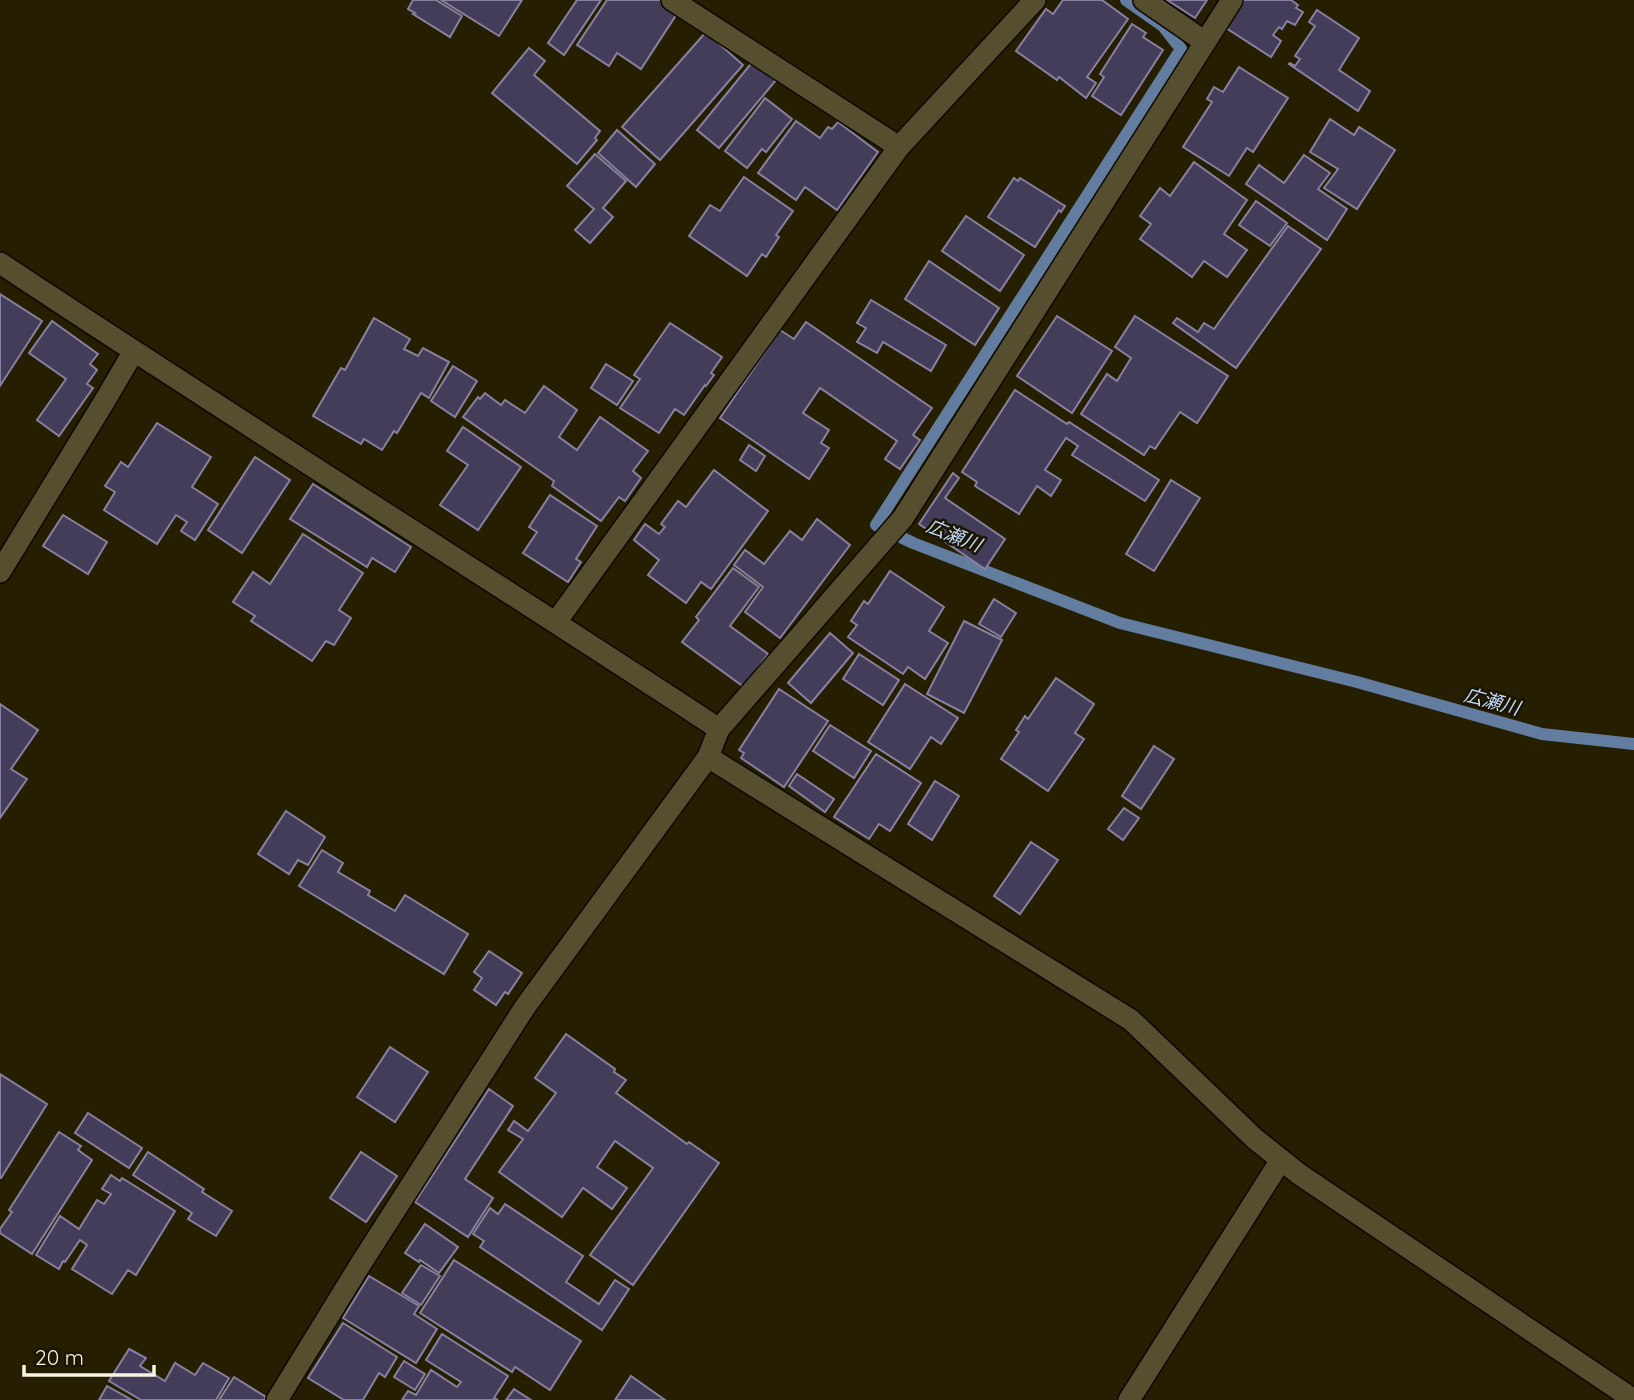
<svg xmlns="http://www.w3.org/2000/svg" width="1634" height="1400" font-family="Quicksand,'Noto Sans JP',sans-serif">
<style>
.lines{fill:none;stroke-linecap:round;stroke-linejoin:round}
.stream{stroke:#627da0;stroke-width:12}
.building{fill:#443d59;stroke:#8880a0;stroke-width:2}
.minor-casing{stroke:#0e0800;stroke-width:24}
.minor{stroke:#554e2f;stroke-width:21}
.labels{text-anchor:middle;dominant-baseline:central;stroke-width:5;stroke-linejoin:round;paint-order:stroke}
.water-label{font-size:19px;font-style:italic;fill:#c2dafd;stroke:#1c1500}
</style>
<rect width="100%" height="100%" fill="#251e01"/>
<g class="lines">
<path class="stream" d="M1126 0 1163 26 1181 49 876 525 913 543 1120 623 1357 682 1542 734 1634 744"/>
</g>
<g class="building">
<path d="M413 0H436L462 16 450 37 413 14 415 13 408 9Z"/>
<path d="M441 0H522L499 36Z"/>
<path d="M577 0H601L564 55 548 43Z"/>
<path d="M607 0H665L680 9 641 69 617 53 609 66 577 45Z"/>
<path d="M1063 0H1102L1128 19 1087 77 1096 83 1086 98 1059 77 1057 80 1016 51 1046 9 1053 14Z"/>
<path d="M1167 0H1207L1195 18Z"/>
<path d="M1244 0H1291L1298 5 1296 8 1303 12 1295 25 1287 21 1282 29 1279 27 1273 35 1281 41 1271 57 1226 28Z"/>
<path d="M1317 10 1359 38 1339 70 1370 91 1358 111 1289 64 1290 63 1295 66 1300 59 1295 56 1315 26 1309 22Z"/>
<path d="M1132 24 1146 33 1143 37 1163 50 1121 115 1092 96 1104 77 1100 74Z"/>
<path d="M706 32 743 65 660 160 622 127Z"/>
<path d="M529 48 545 61 534 75 600 131 595 138 597 140 577 164 492 93Z"/>
<path d="M754 60 777 79 719 148 697 130Z"/>
<path d="M1239 67 1288 98 1253 152 1247 148 1229 176 1183 147 1212 102 1207 99 1214 87 1223 92Z"/>
<path d="M765 98 792 119 766 152 762 149 747 168 725 151Z"/>
<path d="M1330 119 1354 135 1359 127 1395 150 1357 209 1324 188 1338 169 1310 152Z"/>
<path d="M796 121 820 138 828 127 832 129 838 122 878 152 837 210 805 187 796 200 758 173Z"/>
<path d="M617 130 655 164 636 187 598 153Z"/>
<path d="M595 154 626 181 603 208 613 217 590 243 575 230 594 209 567 186Z"/>
<path d="M1304 155 1330 173 1318 189 1347 209 1327 240 1246 184 1259 165 1284 183Z"/>
<path d="M1194 162 1247 200 1224 234 1247 250 1227 277 1204 261 1192 277 1140 239 1151 224 1140 216 1160 188 1170 196Z"/>
<path d="M744 177 793 211 776 235 779 237 766 257 762 254 747 276 689 236 710 205 720 211Z"/>
<path d="M1014 178 1018 181 1020 178 1065 206 1061 212 1059 210 1035 247 988 217Z"/>
<path d="M1256 201 1287 223 1270 246 1239 225Z"/>
<path d="M966 216 1024 255 1000 291 942 251Z"/>
<path d="M1288 226 1321 249 1236 368 1173 323 1177 318 1198 332 1204 323 1214 329Z"/>
<path d="M929 261 999 308 975 345 905 299Z"/>
<path d="M0 294 42 321 0 386Z"/>
<path d="M871 300 946 345 931 371 883 342 877 353 857 342 866 328 857 323Z"/>
<path d="M1057 316 1112 351 1072 413 1017 376Z"/>
<path d="M1135 316 1228 376 1197 423 1180 412 1155 449 1150 446 1144 455 1081 414 1107 374 1117 381 1131 358 1115 347Z"/>
<path d="M374 318 410 339 404 349 418 356 423 348 449 362 429 398 421 393 397 433 394 431 382 450 364 439 361 444 313 416 341 368 345 370Z"/>
<path d="M52 321 98 354 90 364 97 370 87 384 93 388 59 436 37 420 66 379 29 353Z"/>
<path d="M806 322 932 408 913 435 920 440 900 469 885 459 897 441 820 388 803 413 829 430 821 443 829 448 809 479 720 418 780 330 794 339Z"/>
<path d="M670 323 722 357 711 373 714 375 706 386 705 385 684 415 675 409 659 433 620 408 640 379 634 375Z"/>
<path d="M606 364 633 381 617 405 591 388Z"/>
<path d="M453 366 477 381 455 417 431 401Z"/>
<path d="M544 386 577 410 559 437 577 450 600 417 648 451 633 471 641 478 625 501 619 497 601 521 552 486 554 481 463 417 478 397 480 399 485 393 501 405 505 400 525 413Z"/>
<path d="M1015 390 1067 424 1069 422 1159 480 1145 501 1072 455 1078 446 1066 438 1045 470 1061 480 1051 496 1037 486 1019 514 975 486 977 482 962 472Z"/>
<path d="M157 423 211 457 192 487 218 504 195 540 181 531 187 522 176 515 157 544 104 510 115 492 105 486 121 462 128 467Z"/>
<path d="M463 427 521 467 478 530 440 505 468 465 447 451Z"/>
<path d="M749 445 765 456 756 471 740 460Z"/>
<path d="M255 457 290 480 242 553 208 530Z"/>
<path d="M714 470 768 511 711 589 701 582 686 603 648 575 659 560 634 540 645 524 659 534 665 527 661 524 678 501 686 507Z"/>
<path d="M953 473 959 478 945 498 1005 539 985 569 919 524Z"/>
<path d="M1171 480 1200 498 1154 571 1126 554Z"/>
<path d="M313 484 411 547 395 572 372 558 367 567 290 519Z"/>
<path d="M550 495 597 526 576 559 581 562 568 582 523 553 537 532 529 527Z"/>
<path d="M63 515 107 542 88 574 43 546Z"/>
<path d="M817 519 850 545 780 638 745 612 763 587 734 565 745 550 764 564 790 531 802 540Z"/>
<path d="M303 534 363 573 339 610 351 618 334 645 326 641 312 661 251 621 255 616 233 602 253 572 270 584Z"/>
<path d="M733 568 759 587 730 626 768 654 744 687 682 642 699 620 696 617Z"/>
<path d="M890 571 944 607 929 631 948 643 925 679 908 667 903 674 848 637 857 625 851 621 864 601 868 604Z"/>
<path d="M994 599 1016 613 1001 637 979 624Z"/>
<path d="M964 621 1002 640 964 713 927 694Z"/>
<path d="M830 633 853 653 811 703 788 683Z"/>
<path d="M859 654 899 680 883 705 843 679Z"/>
<path d="M1056 678 1094 704 1075 733 1084 739 1048 791 1001 759 1019 732 1016 730 1025 716 1028 719Z"/>
<path d="M905 684 958 718 941 744 931 737 910 769 868 742Z"/>
<path d="M779 689 828 721 784 787 741 758 744 753 739 750Z"/>
<path d="M0 704 38 730 11 769 27 779 0 818Z"/>
<path d="M830 725 871 751 854 778 813 751Z"/>
<path d="M1154 746 1174 759 1141 809 1122 796Z"/>
<path d="M876 754 921 783 890 831 879 824 869 839 834 817Z"/>
<path d="M797 774 834 799 825 812 789 786Z"/>
<path d="M935 781 959 796 932 840 908 824Z"/>
<path d="M1124 808 1139 818 1123 840 1108 829Z"/>
<path d="M286 811 325 837 308 865 298 860 289 874 258 854Z"/>
<path d="M1031 842 1058 860 1020 914 994 896Z"/>
<path d="M322 850 343 863 338 872 370 891 368 895 395 911 405 895 468 934 444 974 299 886Z"/>
<path d="M489 951 522 973 508 994 505 992 496 1005 474 990 482 978 474 972Z"/>
<path d="M566 1034 615 1069 614 1072 626 1080 616 1093 687 1144 689 1142 719 1163 633 1285 590 1255 653 1168 615 1141 597 1167 627 1188 612 1209 583 1188 562 1217 499 1172 523 1139 508 1130 514 1121 528 1131 556 1093 535 1078Z"/>
<path d="M390 1047 428 1072 395 1122 357 1097Z"/>
<path d="M0 1074 47 1104 1 1178H0Z"/>
<path d="M489 1089 513 1106 465 1179 493 1198 468 1237 415 1202Z"/>
<path d="M88 1113 142 1148 129 1168 75 1133Z"/>
<path d="M59 1132 81 1146 78 1150 92 1160 32 1254 0 1233V1229L12 1212 9 1210Z"/>
<path d="M148 1152 204 1189 202 1192 232 1211 216 1236 188 1219 192 1213 133 1175Z"/>
<path d="M361 1152 397 1176 366 1222 330 1198Z"/>
<path d="M111 1175 120 1181 122 1178 175 1211 136 1275 128 1270 112 1294 72 1269 87 1245 80 1240 65 1262 63 1261 59 1269 36 1255 60 1216 79 1229 97 1200 104 1204 111 1194 102 1189Z"/>
<path d="M505 1204 583 1256 566 1282 599 1304 615 1280 629 1289 602 1330 480 1247 484 1241 473 1234 490 1208 498 1214Z"/>
<path d="M425 1224 458 1247 439 1273 420 1260 419 1262 405 1253Z"/>
<path d="M454 1260 581 1341 550 1390 515 1367 512 1372 420 1313Z"/>
<path d="M421 1265 440 1276 421 1305 402 1293Z"/>
<path d="M369 1276 419 1306 414 1314 437 1329 416 1363 343 1318Z"/>
<path d="M343 1323 397 1357 385 1377 379 1373 363 1400H344L308 1378Z"/>
<path d="M442 1334 508 1376 494 1398 498 1400H402L408 1391 416 1395 431 1370 457 1387 461 1382 426 1360Z"/>
<path d="M129 1349 146 1358 140 1366 165 1381 175 1363 195 1375 203 1363 229 1378 216 1400H141L109 1381Z"/>
<path d="M404 1361 425 1374 415 1390 394 1377Z"/>
<path d="M631 1376 665 1400H615Z"/>
<path d="M234 1377 266 1397 264 1400H219Z"/>
<path d="M107 1386 132 1400H99Z"/>
<path d="M514 1389 531 1400H506Z"/>
</g>
<g class="lines">
<g class="minor-casing">
<g id="minor">
<path d="M672 0 899 147"/>
<path d="M1144 0 1205 42"/>
<path d="M0 263C238 421 480 572 719 729"/>
<path d="M0 572 104 402 134 351"/>
<path d="M556 622 899 147 1035 0"/>
<path d="M708 757 1131 1020 1255 1139 1299 1174 1634 1400"/>
<path d="M277 1400 360 1265 525 1007 708 757 719 729 903 518 1232 0"/>
<path d="M1129 1400 1281 1160"/>
</g>
</g>
<use href="#minor" class="minor"/>
</g>
<g class="labels">
<g class="water-label">
<text transform="translate(954 535) rotate(22)">広瀬川</text>
<text transform="translate(1492 701) rotate(15)">広瀬川</text>
</g>
</g>
<path d="M24 1365v10h130v-10" fill="none" stroke="#f9f5e3" stroke-width="3.5"/>
<text x="35" y="1365" font-size="21" fill="#f9f5e3" stroke="#1c1500" stroke-width="5" paint-order="stroke">20 m</text>
</svg>
